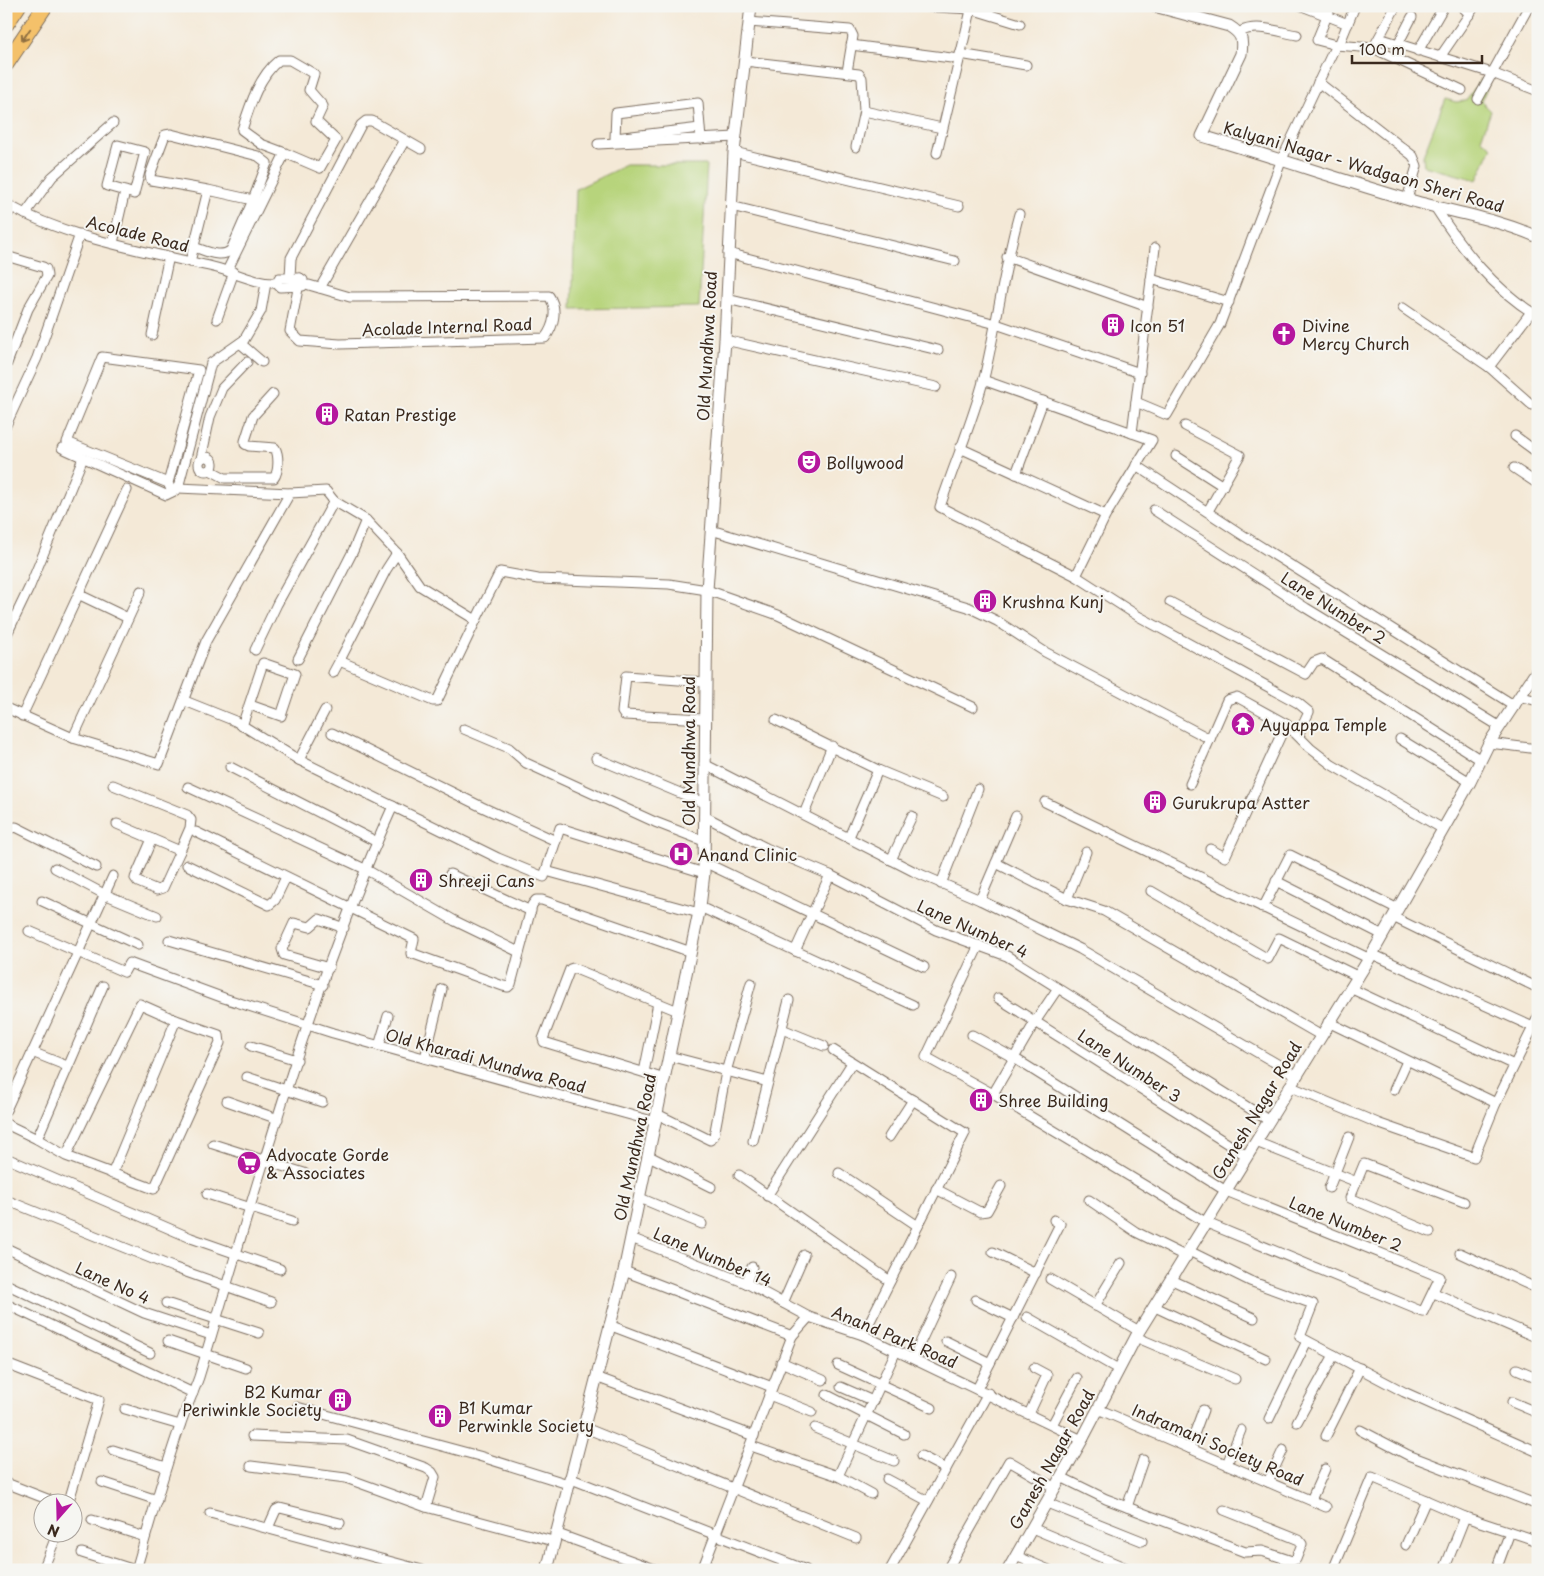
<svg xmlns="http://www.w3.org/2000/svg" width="1544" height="1576" font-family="'Playpen Sans',sans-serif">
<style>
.green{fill:#b7d47b;stroke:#797f4c}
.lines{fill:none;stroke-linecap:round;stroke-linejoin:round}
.minor-casing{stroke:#7c6d5f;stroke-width:11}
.tertiary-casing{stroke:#7c6d5f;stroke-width:13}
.trunk-casing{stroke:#7c6d5f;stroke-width:17}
.minor{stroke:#fff;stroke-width:9}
.tertiary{stroke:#fff;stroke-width:11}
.trunk{stroke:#f4c16a;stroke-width:15}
.oneway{stroke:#8e6e40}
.labels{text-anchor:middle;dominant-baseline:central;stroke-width:4;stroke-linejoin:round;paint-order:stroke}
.street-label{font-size:16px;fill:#3b2a1e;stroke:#f6f6f2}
.poi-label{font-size:16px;fill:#3b2a1e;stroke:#f6f6f2;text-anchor:start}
</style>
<rect width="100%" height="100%" fill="#f6f6f2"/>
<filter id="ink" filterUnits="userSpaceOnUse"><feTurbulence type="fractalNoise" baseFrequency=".02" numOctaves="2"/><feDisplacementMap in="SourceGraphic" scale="10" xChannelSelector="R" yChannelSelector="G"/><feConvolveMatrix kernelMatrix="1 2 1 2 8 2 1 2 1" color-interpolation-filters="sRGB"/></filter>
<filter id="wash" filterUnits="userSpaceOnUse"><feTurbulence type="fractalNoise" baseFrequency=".0096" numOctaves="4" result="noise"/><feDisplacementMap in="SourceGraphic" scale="20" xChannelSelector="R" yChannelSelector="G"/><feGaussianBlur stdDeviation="1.12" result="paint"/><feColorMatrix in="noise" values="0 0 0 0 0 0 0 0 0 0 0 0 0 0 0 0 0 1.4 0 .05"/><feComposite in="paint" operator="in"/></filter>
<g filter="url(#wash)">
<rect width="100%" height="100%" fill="#f4e9d7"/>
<g class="green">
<path d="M1481 79 1489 83 1481 101 1491 111 1481 139 1492 147 1477 180 1424 166 1423 156 1445 99 1456 102 1466 101Z"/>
<path d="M626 165H707L699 307 572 309 576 189Z"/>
</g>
</g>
<g filter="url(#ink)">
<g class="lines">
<g class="minor-casing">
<g id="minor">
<path d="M918 6 971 9 1020 24"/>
<path d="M1302 6 1348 24"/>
<path d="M1331 6 1317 40 1336 45 1373 48 1462 90"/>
<path d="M1461 6 1470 14"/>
<path d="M749 22 850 30 853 36 847 72"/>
<path d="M1240 32C1257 23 1279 32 1297 35"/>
<path d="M1379 38 1492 73 1538 91"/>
<path d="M1376 43 1396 6"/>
<path d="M1398 44 1412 17"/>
<path d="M851 45 959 59"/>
<path d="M1339 45 1355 6"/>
<path d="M1418 51 1444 6"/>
<path d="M960 54 1026 65"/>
<path d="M1440 57 1475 6"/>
<path d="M745 61 859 74 862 78 864 111 942 128"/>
<path d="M1318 82 1413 156 1417 166 1407 199"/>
<path d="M1478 99 1529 6"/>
<path d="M700 128 615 138 616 113 698 103 701 139"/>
<path d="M598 144 736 137"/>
<path d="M856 147 864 111"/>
<path d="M734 152 959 206"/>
<path d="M937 153 972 6"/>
<path d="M6 204C70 240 147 251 217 268 236 273 256 284 276 283L279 278H300L303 280"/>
<path d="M731 206 955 261"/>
<path d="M1435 207C1462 249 1494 290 1538 316"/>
<path d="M25 214 52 177 113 123"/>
<path d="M1019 214C1004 268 997 323 984 378 973 421 954 464 940 507L1076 576 1138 616 1298 703 1309 712 1298 735"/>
<path d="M6 217 12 207"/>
<path d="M113 243 125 191 134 194 145 152 118 145 107 186 125 191"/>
<path d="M194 247C206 251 221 259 231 250L253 200"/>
<path d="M728 253 996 324 1140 373"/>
<path d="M6 256 43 267 46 269 47 276 28 309 6 366"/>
<path d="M1007 257 1148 307"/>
<path d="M190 262 208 190 253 200 267 163 258 156 171 134 165 135 150 175 151 180 208 190"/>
<path d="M227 271 285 153 261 144 242 130C250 105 259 76 279 60H290L314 74 309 90 323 106 316 121 336 140 320 168 285 153"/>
<path d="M290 278 291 258 361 125 366 121H372L421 149"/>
<path d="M300 278 290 331 300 341 340 344 545 338C554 326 558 309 549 296L350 297 309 285"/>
<path d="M1151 279 1229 302"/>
<path d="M276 283 280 287 303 286"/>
<path d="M320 288 405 140"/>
<path d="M727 299 938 350"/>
<path d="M1403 308 1489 367 1532 405"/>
<path d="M217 319 234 272"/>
<path d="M152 335 169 256"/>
<path d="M725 340 936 387"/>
<path d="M240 343 262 362"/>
<path d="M1489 367 1531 312"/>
<path d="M983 380 1152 440 1106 515 1076 576"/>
<path d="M1136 402 1167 415 1220 324 1282 159 1336 45"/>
<path d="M6 425 37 358 80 234"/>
<path d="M1185 426 1240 455 1208 511"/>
<path d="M1132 433 1155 248"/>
<path d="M1515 436 1538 453"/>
<path d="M62 448 166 495 176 490"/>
<path d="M960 448 1106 515"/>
<path d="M1176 456 1223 486"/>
<circle cx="206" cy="464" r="7"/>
<path d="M201 459 210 417 222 388 247 362"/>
<path d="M1136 465 1241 534 1515 706"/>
<path d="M1514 468 1538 484"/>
<path d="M210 470 225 478H274C279 471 279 455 275 448L249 446 245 444V441L253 416 273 394"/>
<path d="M1016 474 1043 401"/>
<path d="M168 483 67 442 102 357 199 370 168 483 172 492"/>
<path d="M178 488 290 493 326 491 334 501 366 520 397 553 420 586 476 620 500 572 538 579 669 584 707 590 778 615 973 707"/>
<path d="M178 488 211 363 244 340 261 311 266 283"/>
<path d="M1154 510 1306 608 1499 726"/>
<path d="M711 530 968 607 997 621 1045 652 1210 739 1227 700 1237 697 1286 724 1310 748 1332 765 1443 829"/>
<path d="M397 553 386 570 340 660 342 662 433 701H437L476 620"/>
<path d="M80 595 128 618"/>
<path d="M1170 602 1306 674 1314 662 1322 659 1481 760"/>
<path d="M6 636 30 586 83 458"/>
<path d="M255 650 277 604 334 501"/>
<path d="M298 659 353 551 366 520"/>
<path d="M333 673 340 660"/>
<path d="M1522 697 1538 701"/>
<path d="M185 701 235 721 299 760 498 858 544 877 560 828 704 873"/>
<path d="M6 708 73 738 159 764 206 641 290 493"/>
<path d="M22 716 127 490"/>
<path d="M705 719 624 715 622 712 626 676 705 682"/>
<path d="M776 720 878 770 943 797"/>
<path d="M242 726 263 663 295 674 281 716 250 705"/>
<path d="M464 729 509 748 526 763 655 822 704 841"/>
<path d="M332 733 482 807 556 841"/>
<path d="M73 738 141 591"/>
<path d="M1400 739 1470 782"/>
<path d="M1489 743 1538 749"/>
<path d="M596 758 704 803"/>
<path d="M299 760 325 710"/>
<path d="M704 764 913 871 980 900 1080 949 1296 1075"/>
<path d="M230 767 377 842"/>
<path d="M1190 784 1210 739"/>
<path d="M113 785 187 815 191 820 190 828 180 851 117 824"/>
<path d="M188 787 365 869 455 921 519 952"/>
<path d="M1045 802 1368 958"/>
<path d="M804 814 832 746"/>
<path d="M704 816 766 848 830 875 936 930 1007 956 1268 1120"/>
<path d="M6 829 16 827 96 867"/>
<path d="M196 832 414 939 411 953 503 986 508 987 511 984 532 905 536 900H542L691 952"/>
<path d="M849 837 878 770"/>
<path d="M152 839 135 878 138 882 157 890 163 888 180 851"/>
<path d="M1210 849 1225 857 1286 724"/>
<path d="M891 860 912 816"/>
<path d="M704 862 924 967"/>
<path d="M996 863 1067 899 1104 911 1320 1035"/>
<path d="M187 865 269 905 275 900 286 877"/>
<path d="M55 868 104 894 157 916"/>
<path d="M546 871 699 913"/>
<path d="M450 874 531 911"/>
<path d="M1276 881 1383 935"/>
<path d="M941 884 978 789"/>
<path d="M1151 891 1268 959 1279 938 1357 976"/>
<path d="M1067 899 1086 852"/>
<path d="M980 900 1016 816"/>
<path d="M42 901 138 945"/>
<path d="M700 907 913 1005"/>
<path d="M1263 908 1290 855 1398 909"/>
<path d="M1393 917 1538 988"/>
<path d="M29 931 124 972 129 963 224 998 333 1033 656 1122"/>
<path d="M169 940 323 985"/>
<path d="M795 951 830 875"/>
<path d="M1372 954 1533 1027"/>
<path d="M329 968 284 955 282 949 294 923 310 927 319 919 344 928"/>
<path d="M1350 988 1514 1065"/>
<path d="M998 998 1247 1156"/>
<path d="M1328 1022 1496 1103"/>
<path d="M782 1029 824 1046"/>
<path d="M972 1035 1014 1058 1226 1191 1440 1277 1423 1312 1207 1223 993 1094 926 1057 979 945"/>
<path d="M251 1046 297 1060"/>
<path d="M379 1046 388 1016"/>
<path d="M833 1050 965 1133 863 1335"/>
<path d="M32 1052 67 1066"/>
<path d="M669 1056 768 1082"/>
<path d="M425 1058 442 989"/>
<path d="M644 1072 658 1003"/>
<path d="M247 1077 322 1102"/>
<path d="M665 1079 544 1042 543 1039 570 969 573 968 678 1011"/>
<path d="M1289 1086 1380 1124 1474 1157 1496 1103 1538 1017"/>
<path d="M1394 1090 1407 1061"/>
<path d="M993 1094 1035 1022 1058 988"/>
<path d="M227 1101 278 1119"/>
<path d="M6 1110 113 876"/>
<path d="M657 1114 710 1140"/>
<path d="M6 1124 37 1139 66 1156 154 1189 220 1043 219 1035 176 1020 140 1004 66 1156"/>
<path d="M714 1136 726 1072 751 983"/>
<path d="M889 1137 913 1100"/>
<path d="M37 1139 103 986"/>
<path d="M753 1141 789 1000"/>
<path d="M1256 1142 1357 1182"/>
<path d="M213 1144 304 1173"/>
<path d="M649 1156 711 1187"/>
<path d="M6 1158 191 1238 280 1269"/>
<path d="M839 1173 918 1226"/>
<path d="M112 1174 176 1020"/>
<path d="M739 1175 890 1281"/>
<path d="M1329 1188 1349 1137"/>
<path d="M936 1189 980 1212 987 1211 1001 1186"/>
<path d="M207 1194 292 1221"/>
<path d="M767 1196 852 1063"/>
<path d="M640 1198 702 1224"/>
<path d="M6 1200 175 1268 271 1302"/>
<path d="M1089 1200 1136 1232 1187 1257"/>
<path d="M1430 1232 1350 1198 1364 1164 1464 1202"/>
<path d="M631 1238 746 1283 809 1317 863 1335 1082 1440"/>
<path d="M6 1248 144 1313 211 1335"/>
<path d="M1189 1251 1250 1281 1313 1304 1300 1337 1404 1392 1538 1452"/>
<path d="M993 1252 1036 1273"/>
<path d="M1460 1253 1538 1289"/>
<path d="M624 1271 792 1336"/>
<path d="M1050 1279 1139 1331"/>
<path d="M1172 1280 1254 1318"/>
<path d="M746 1283 752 1267"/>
<path d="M6 1284 150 1353"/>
<path d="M1434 1293 1538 1338"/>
<path d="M976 1300 1013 1318"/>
<path d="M166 1303 259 1333"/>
<path d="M783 1303 804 1255"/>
<path d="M6 1304 193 1393"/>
<path d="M1095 1306 1121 1263"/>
<path d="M1155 1307 1266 1359"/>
<path d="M1027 1317 1118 1369"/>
<path d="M609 1325 772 1387"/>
<path d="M1138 1338 1235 1379"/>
<path d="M168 1341 246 1368"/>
<path d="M946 1341 990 1363"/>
<path d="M913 1358 951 1277"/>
<path d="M781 1362 823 1380"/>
<path d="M6 1364 99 1400 68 1504"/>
<path d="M838 1365 932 1408"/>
<path d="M1517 1369 1538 1378"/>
<path d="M596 1377 754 1436"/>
<path d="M841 1387 873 1401"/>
<path d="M977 1389 1060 1224 1054 1220"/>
<path d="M769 1395 812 1412"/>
<path d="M827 1395 904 1434"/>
<path d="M1512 1402 1538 1413"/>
<path d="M297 1407 479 1456 568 1484"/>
<path d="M125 1409 180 1425"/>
<path d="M1098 1409 1326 1507"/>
<path d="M1029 1414 1047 1375 1034 1368"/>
<path d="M1269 1419 1307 1341"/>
<path d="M1297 1422 1334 1355"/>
<path d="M1052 1425 1077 1378"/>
<path d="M583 1427 856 1538"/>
<path d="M815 1428 894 1461"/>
<path d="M1360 1430 1408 1455 1538 1505"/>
<path d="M252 1436 347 1440 426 1468 432 1472 435 1477 426 1507"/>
<path d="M1326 1436 1360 1368"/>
<path d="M751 1446 838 1476 871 1494"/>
<path d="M1189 1448 1203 1410"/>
<path d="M113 1450 166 1467"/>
<path d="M921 1456 946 1469"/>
<path d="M1227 1464 1241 1430"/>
<path d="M251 1466 346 1478 426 1507 553 1541"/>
<path d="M838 1476 896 1351"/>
<path d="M1061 1477 1106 1499 1245 1552 1262 1551 1292 1561 1296 1559 1302 1544 1299 1540 1224 1510"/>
<path d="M569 1478 806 1570"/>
<path d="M887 1479 928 1501"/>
<path d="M102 1482 157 1500"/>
<path d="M1268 1482 1283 1450"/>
<path d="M6 1483 60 1504"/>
<path d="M1311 1500 1325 1469"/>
<path d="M1047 1503 1142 1541"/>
<path d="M1127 1507 1143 1460"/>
<path d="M210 1513 422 1570"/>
<path d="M92 1520 145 1537"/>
<path d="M268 1528 276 1510 280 1508 340 1523"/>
<path d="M1032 1528 1131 1570"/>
<path d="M555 1533 657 1570"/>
<path d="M1406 1545 1426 1500"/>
<path d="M82 1553 135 1570"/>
<path d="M1016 1556 1049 1570"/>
<path d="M43 1570 57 1534"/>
<path d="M136 1570C150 1522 163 1474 180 1426 185 1410 193 1394 199 1377 257 1186 310 989 393 806"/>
<path d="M702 1570 792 1336 809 1317"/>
<path d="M890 1570 988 1393"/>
<path d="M947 1570 1009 1461 1055 1488"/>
<path d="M1333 1570 1372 1477 1465 1517 1538 1541"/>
<path d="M1444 1570 1465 1517"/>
<path d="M1496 1570 1510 1532"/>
</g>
</g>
<g class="tertiary-casing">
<g id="tertiary">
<path d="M1154 6 1229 26C1242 34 1243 39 1241 54L1202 136C1271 156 1338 179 1406 199 1451 212 1495 218 1538 237"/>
<path d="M547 1570 624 1271 700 907 704 873 707 590 725 340 734 152 751 6"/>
<path d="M1008 1570 1082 1440 1139 1331 1372 954 1470 782 1489 743 1538 669"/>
</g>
</g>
<g class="trunk-casing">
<g id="trunk">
<path d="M6 24 18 6"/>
<path d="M6 64 45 6"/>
</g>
</g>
<use href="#minor" class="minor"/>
<use href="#tertiary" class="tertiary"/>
<use href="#trunk" class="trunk"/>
</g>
<defs><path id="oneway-shaft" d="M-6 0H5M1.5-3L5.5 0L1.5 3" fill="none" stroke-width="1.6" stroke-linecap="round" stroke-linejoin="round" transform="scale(1.25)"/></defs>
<use class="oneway" href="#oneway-shaft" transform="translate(26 35) rotate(124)"/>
</g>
<defs>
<g id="building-disc" transform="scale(1.25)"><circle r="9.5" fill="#b5179e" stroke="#f6f6f2"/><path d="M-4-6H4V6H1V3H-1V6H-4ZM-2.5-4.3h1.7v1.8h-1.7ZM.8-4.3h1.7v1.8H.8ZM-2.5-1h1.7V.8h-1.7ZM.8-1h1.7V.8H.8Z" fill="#fff"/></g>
<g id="church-disc" transform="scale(1.25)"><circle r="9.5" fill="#b5179e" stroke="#f6f6f2"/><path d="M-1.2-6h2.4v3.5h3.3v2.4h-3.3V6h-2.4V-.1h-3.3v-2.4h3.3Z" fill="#fff"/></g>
<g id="theatre-disc" transform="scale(1.25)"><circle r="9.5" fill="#b5179e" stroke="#f6f6f2"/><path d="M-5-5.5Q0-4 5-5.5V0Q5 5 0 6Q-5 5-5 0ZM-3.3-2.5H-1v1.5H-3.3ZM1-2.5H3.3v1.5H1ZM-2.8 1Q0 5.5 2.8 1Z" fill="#fff"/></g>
<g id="temple-disc" transform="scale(1.25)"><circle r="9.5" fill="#b5179e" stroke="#f6f6f2"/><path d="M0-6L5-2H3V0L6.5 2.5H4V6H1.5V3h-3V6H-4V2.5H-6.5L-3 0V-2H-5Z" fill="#fff"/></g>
<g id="hospital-disc" transform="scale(1.25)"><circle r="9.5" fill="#b5179e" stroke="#f6f6f2"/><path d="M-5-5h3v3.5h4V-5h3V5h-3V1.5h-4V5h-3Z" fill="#fff"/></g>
<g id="supermarket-disc" transform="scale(1.25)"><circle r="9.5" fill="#b5179e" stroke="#f6f6f2"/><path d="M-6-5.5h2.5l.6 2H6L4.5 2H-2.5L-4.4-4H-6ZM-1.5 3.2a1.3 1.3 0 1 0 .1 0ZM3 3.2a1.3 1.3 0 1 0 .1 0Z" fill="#fff"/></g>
</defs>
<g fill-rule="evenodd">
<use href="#building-disc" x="1113" y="325"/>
<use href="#church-disc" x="1284" y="334"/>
<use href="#building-disc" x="327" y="414"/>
<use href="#theatre-disc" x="809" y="462"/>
<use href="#building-disc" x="985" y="601"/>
<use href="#temple-disc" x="1243" y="724"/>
<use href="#building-disc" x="1155" y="802"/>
<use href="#hospital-disc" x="681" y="854"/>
<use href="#building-disc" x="421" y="880"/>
<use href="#building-disc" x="981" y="1100"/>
<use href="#supermarket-disc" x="249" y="1163"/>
<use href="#building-disc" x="340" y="1400"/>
<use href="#building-disc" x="440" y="1416"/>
</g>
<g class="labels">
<g class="street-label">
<text transform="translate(1364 166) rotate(16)">Kalyani Nagar - Wadgaon Sheri Road</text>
<text transform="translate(138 233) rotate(14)">Acolade Road</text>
<text transform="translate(447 326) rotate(-2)">Acolade Internal Road</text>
<text transform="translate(706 346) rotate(-87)">Old Mundhwa Road</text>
<text transform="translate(1334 607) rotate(32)">Lane Number 2</text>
<text transform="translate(688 751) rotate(-90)">Old Mundhwa Road</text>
<text transform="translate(973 928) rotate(24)">Lane Number 4</text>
<text transform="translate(486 1060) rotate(15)">Old Kharadi Mundwa Road</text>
<text transform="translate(1130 1065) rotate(33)">Lane Number 3</text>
<text transform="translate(1256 1110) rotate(-59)">Ganesh Nagar Road</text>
<text transform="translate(634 1147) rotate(-78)">Old Mundhwa Road</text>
<text transform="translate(1346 1223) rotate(22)">Lane Number 2</text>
<text transform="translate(713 1256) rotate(23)">Lane Number 14</text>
<text transform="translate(113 1282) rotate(24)">Lane No 4</text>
<text transform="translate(895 1336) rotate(23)">Anand Park Road</text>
<text transform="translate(1218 1444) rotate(23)">Indramani Society Road</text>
<text transform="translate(1051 1459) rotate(-61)">Ganesh Nagar Road</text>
</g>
<g class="poi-label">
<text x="1130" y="325">Icon 51</text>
<text x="1302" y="325">Divine<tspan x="1302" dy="18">Mercy Church</tspan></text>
<text x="344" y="414">Ratan Prestige</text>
<text x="826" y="462">Bollywood</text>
<text x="1002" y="601">Krushna Kunj</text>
<text x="1260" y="724">Ayyappa Temple</text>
<text x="1172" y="802">Gurukrupa Astter</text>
<text x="698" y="854">Anand Clinic</text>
<text x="438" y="880">Shreeji Cans</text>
<text x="998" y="1100">Shree Building</text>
<text x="266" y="1154">Advocate Gorde<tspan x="266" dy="18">&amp; Associates</tspan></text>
<text x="322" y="1391" text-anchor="end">B2 Kumar<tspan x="322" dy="18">Periwinkle Society</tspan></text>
<text x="458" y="1407">B1 Kumar<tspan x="458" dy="18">Perwinkle Society</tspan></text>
</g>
</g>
<rect width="1544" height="1576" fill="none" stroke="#f6f6f2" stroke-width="25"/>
<g transform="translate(58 1518) rotate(200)"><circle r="24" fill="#f6f6f2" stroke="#aba49d"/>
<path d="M0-4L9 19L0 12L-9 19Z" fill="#b5179e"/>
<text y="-8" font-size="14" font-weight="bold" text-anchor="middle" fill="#3b2a1e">N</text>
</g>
<path d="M1352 55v8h130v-8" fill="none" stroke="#3b2a1e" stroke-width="2.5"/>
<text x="1359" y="55" font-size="15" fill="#3b2a1e" stroke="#f6f6f2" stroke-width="4" paint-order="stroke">100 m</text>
</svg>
